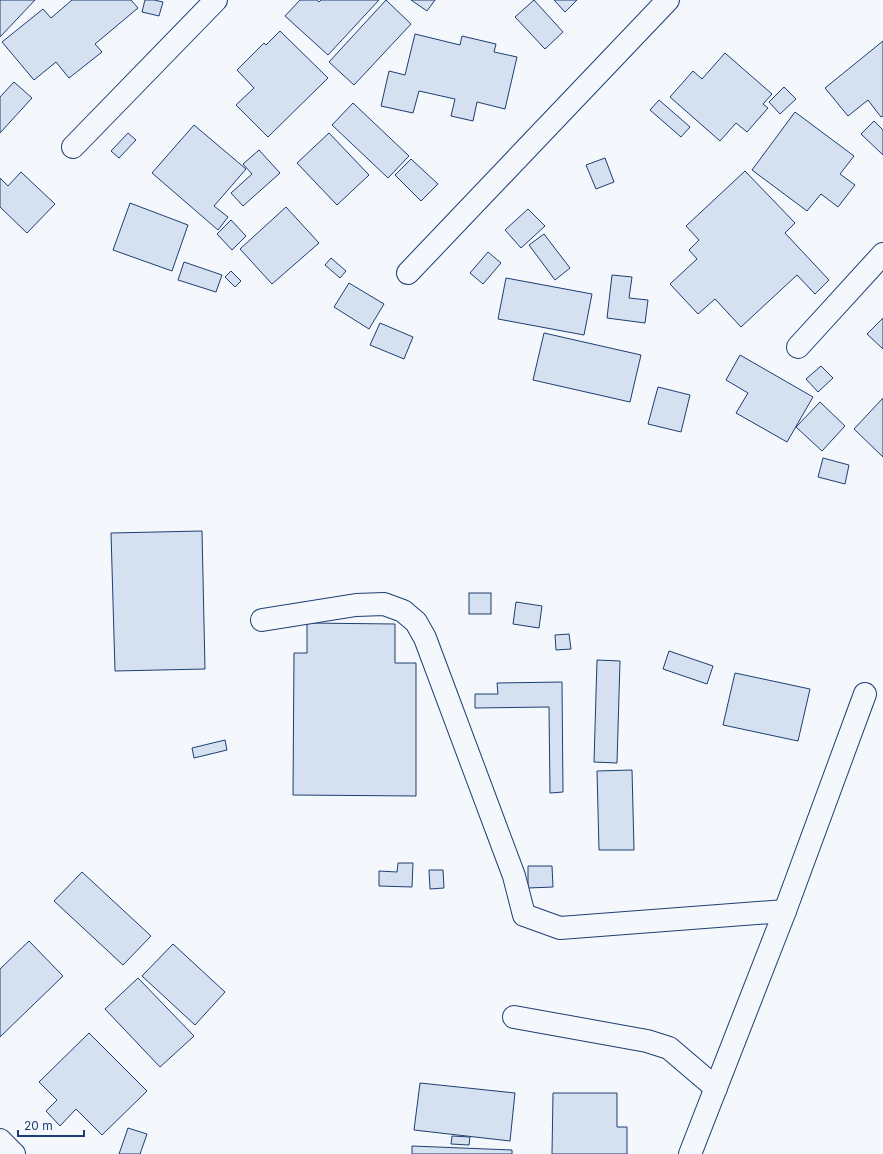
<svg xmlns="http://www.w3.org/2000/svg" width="883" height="1154" font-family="Inter,sans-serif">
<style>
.building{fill:#d5e0f0;stroke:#1d3f73}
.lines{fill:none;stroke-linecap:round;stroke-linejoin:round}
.minor-casing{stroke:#1d3f73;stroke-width:24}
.minor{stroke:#f4f7fb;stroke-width:22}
</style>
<rect width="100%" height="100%" fill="#f4f7fb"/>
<g class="building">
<path d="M0 0H35L0 37Z"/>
<path d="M72 0H131L138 8 95 44 102 52 69 78 56 62 34 80 2 42 43 9 51 18Z"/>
<path d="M145 0H154L163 2 159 16 142 12Z"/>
<path d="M300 0H317L319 2 321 0H379L328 55 285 16Z"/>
<path d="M386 0 411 24 354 85 329 62Z"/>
<path d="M411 0H435L427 11Z"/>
<path d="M534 0 563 32 545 49 515 17Z"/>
<path d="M554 0H577L565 12Z"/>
<path d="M280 31 328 78 268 137 236 105 254 88 237 70 264 43 266 45Z"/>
<path d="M415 34 460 45 462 36 496 44 494 52 517 57 505 109 477 102 473 121 451 116 455 99 419 91 413 113 381 106 389 71 405 75Z"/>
<path d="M883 41V116L881 117 868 100 848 116 825 88Z"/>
<path d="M725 53 772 94 763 104 768 108 747 132 736 123 720 141 670 97 693 71 702 79Z"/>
<path d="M14 82 32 98 0 133V97Z"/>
<path d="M784 87 796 99 780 114 769 102Z"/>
<path d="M659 100 690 127 681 137 650 110Z"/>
<path d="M353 103 409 156 388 178 332 125Z"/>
<path d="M795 112 854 156 840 174 855 185 838 207 821 194 807 211 752 170Z"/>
<path d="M874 121 883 130V155L861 134Z"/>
<path d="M194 125 246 169 214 206 228 217 218 230 152 173Z"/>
<path d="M128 133 136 140 119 158 111 151Z"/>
<path d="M329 133 369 175 337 205 297 163Z"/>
<path d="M259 150 280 173 243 206 231 193 252 174 243 164Z"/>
<path d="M605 158 614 182 596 189 586 165Z"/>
<path d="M411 159 438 184 421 201 395 175Z"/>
<path d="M745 171 795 223 785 233 829 280 815 294 797 275 741 327 715 299 698 314 670 284 697 259 689 250 699 240 686 226Z"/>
<path d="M21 172 55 204 27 233 0 207V178L8 186Z"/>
<path d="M130 203 188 225 172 271 113 250Z"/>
<path d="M286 207 319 243 272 284 240 249Z"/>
<path d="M528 209 545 226 521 248 505 230Z"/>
<path d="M231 220 246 236 232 250 217 234Z"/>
<path d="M544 234 570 268 555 280 529 245Z"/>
<path d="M488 252 501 263 483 284 470 273Z"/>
<path d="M331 258 346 271 340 278 325 265Z"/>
<path d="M184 262 222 275 216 292 178 280Z"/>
<path d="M231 271 241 281 235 287 225 277Z"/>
<path d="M612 275 632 277 629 298 648 300 645 323 607 318Z"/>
<path d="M506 278 592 294 584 335 498 319Z"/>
<path d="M349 283 384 304 369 329 334 307Z"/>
<path d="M883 318V349L867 334Z"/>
<path d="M380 323 413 337 404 359 370 345Z"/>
<path d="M544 333 641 355 630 402 533 380Z"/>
<path d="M740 355 813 397 787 442 736 413 748 393 726 380Z"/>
<path d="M821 366 833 378 818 392 806 379Z"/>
<path d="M658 387 690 395 681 432 648 424Z"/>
<path d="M883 398V457L854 429Z"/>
<path d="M820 402 845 426 822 451 796 427Z"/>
<path d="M823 458 849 465 845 484 818 477Z"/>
<path d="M202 531 205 669 115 671 111 533Z"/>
<rect x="469" y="593" width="22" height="21"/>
<path d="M516 602 542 606 539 628 513 624Z"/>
<path d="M307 623 395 624V663H416V796L293 795 294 653H307Z"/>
<path d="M569 634 571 649 556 650 555 635Z"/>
<path d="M669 651 713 666 707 684 663 669Z"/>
<path d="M597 660 620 661 617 763 594 762Z"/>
<path d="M735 673 810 689 798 741 723 725Z"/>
<path d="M562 682 563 792 550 793 549 707 475 708V694H498L497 683Z"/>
<path d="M225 740 227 750 194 758 192 748Z"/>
<path d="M632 770 634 850H599L597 771Z"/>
<path d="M398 863H413L412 887 379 886V871L397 872Z"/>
<path d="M528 866H552L553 887 528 888Z"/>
<path d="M429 870H443L444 888 430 889Z"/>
<path d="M82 872 151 936 123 965 54 901Z"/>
<path d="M29 941 63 976 0 1037V969Z"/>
<path d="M173 944 225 992 195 1025 142 976Z"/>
<path d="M138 978 194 1036 160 1067 105 1009Z"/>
<path d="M89 1033 147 1091 102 1135 76 1109 60 1126 46 1111 57 1100 39 1082Z"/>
<path d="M420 1083 515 1093 510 1141 414 1130Z"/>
<path d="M553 1093H617V1127H627V1154H552Z"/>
<path d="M128 1128 147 1134 140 1154H119Z"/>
<path d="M452 1136 470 1137 469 1145 451 1144Z"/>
<path d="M412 1146 512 1150V1154H412Z"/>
</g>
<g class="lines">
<g class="minor-casing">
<g id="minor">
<path d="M73 147 216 0"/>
<path d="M408 273 668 0"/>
<path d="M798 347 883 254"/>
<path d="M262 620 356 605 384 604 403 611 416 622 425 638 514 876 524 915 560 928 785 911"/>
<path d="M514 1017 647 1041 669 1048 716 1088"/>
<path d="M0 1140 14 1154"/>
<path d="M690 1154 785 911 865 694"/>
</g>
</g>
<use href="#minor" class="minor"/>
</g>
<path d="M18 1130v6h66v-6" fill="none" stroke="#1d3f73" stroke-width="2"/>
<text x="24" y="1130" font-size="12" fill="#1d3f73" stroke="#f4f7fb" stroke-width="3" paint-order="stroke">20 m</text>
</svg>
